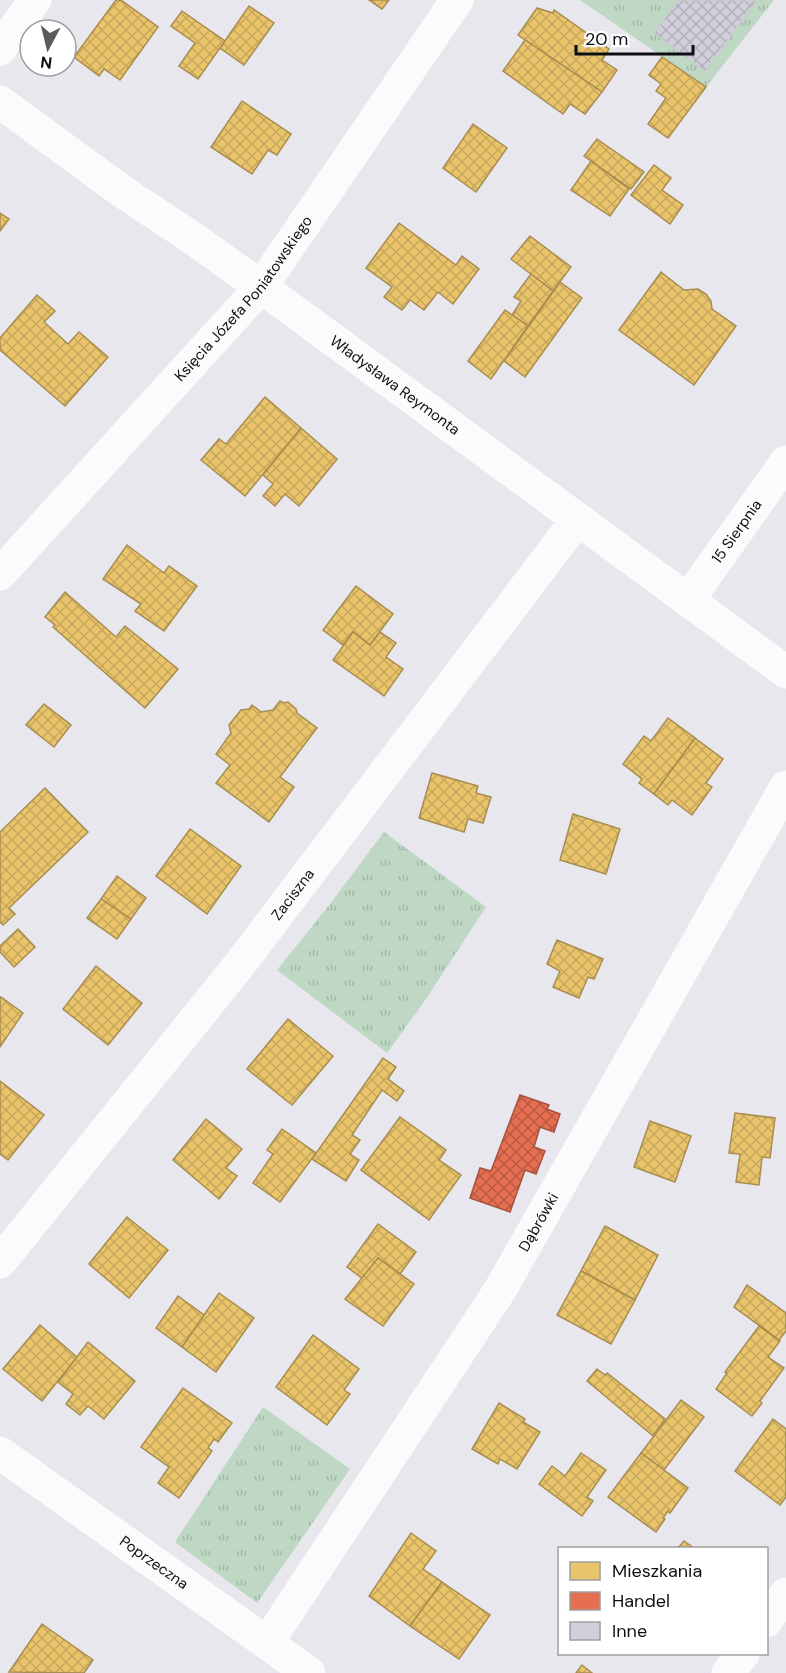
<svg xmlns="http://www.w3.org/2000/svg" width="786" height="1673" font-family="'DM Sans',sans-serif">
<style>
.grass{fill:url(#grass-tufts)}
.homes{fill:url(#homes-cross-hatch);stroke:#a88d50;stroke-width:1.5}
.shops{fill:url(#shops-cross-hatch);stroke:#a6523e;stroke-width:1.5}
.building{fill:url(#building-cross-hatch);stroke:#cccbcf;stroke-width:1.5}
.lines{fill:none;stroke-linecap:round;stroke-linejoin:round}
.minor{stroke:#fcfbfc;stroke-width:33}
.labels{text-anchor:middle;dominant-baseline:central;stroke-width:6;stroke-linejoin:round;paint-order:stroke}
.street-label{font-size:15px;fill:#0f0e12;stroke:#fff}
</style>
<defs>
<pattern id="grass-tufts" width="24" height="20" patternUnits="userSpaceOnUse" patternTransform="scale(1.5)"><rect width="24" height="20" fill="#bed8c4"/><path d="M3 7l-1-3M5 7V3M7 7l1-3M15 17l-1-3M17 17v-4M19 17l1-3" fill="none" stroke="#a2b8a7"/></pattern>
<pattern id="homes-cross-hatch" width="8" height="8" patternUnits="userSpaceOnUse" patternTransform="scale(1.5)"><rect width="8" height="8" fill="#e9c46a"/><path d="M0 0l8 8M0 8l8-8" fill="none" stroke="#c7a75b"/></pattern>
<pattern id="shops-cross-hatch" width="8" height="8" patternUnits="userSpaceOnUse" patternTransform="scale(1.5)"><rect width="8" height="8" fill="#e76f51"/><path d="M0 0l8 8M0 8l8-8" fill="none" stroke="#ba5a42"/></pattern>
<pattern id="building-cross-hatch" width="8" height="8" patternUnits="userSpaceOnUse" patternTransform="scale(1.5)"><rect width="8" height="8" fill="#d1cfdb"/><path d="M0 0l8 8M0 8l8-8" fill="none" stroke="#b2b1bb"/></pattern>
</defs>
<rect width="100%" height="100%" fill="#e8e7ed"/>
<g class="grass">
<path d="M580 0H774L706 87Z"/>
<path d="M384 832 486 907 426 999 387 1053 277 970 330 904Z"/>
<path d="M263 1407 350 1469 257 1603 175 1542Z"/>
</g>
<g class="homes">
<path d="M116 0H121L158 27 120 80 104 69 99 76 74 57Z"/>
<path d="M369 0H389L382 9Z"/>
<path d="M249 6 274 23 244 65 220 48Z"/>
<path d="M537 8 553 13 554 10 609 49 602 60 617 70 602 92 518 35Z"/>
<path d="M182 11 225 41 198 79 179 66 195 43 171 26Z"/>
<path d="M525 40 602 92 585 114 570 104 563 114 503 71Z"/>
<path d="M662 57 706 87 668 138 648 124 666 98 656 91 661 84 649 75Z"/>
<path d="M242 101 291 134 277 155 268 150 252 174 211 147Z"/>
<path d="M473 124 507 148 476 192 443 168Z"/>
<path d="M597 139 644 172 631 189 584 156Z"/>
<path d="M591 161 629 189 610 216 571 190Z"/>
<path d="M654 165 671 178 662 190 683 205 670 224 631 195Z"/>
<path d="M0 213 9 219 0 231Z"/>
<path d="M399 223 456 265 462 256 479 269 453 304 438 292 424 310 410 300 402 310 384 297 392 287 366 268Z"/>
<path d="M530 236 571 267 553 291 511 259Z"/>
<path d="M661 272 684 290 698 289 706 294 711 301 712 309 736 326 694 385 619 330Z"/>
<path d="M531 274 553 291 528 326 512 315 521 301 514 297Z"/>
<path d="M560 282 582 298 525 377 504 361Z"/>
<path d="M37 295 55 311 44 322 68 344 79 332 108 357 65 406 0 350V338Z"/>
<path d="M505 310 528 326 491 379 468 361Z"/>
<path d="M265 397 301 428 245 496 201 460 219 439 226 444Z"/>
<path d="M301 428 337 459 299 506 285 494 275 506 263 496 273 484 263 475Z"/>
<path d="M127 545 164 573 169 566 197 586 164 631 135 611 141 604 103 579Z"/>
<path d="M356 586 393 614 370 645 353 632 343 645 323 630Z"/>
<path d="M65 592 116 637 125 626 178 669 145 708 53 627 55 625 45 617Z"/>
<path d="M353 632 370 645 380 632 396 643 386 657 403 669 384 696 333 660Z"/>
<path d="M280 701 284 703 288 702 296 709 297 713 317 728 280 777 294 787 269 822 216 783 230 765 216 754 231 733 229 725 241 710 249 709 252 705 261 712 273 710Z"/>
<path d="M44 704 71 725 54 747 26 725Z"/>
<path d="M668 718 695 738 654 794 639 783 642 779 623 764 644 736 651 741Z"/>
<path d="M695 738 723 759 706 783 712 787 692 815 672 800 668 805 654 794Z"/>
<path d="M432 773 478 786 476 793 491 797 483 823 468 819 464 832 419 818Z"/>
<path d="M45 788 88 832 9 908 15 914 3 925 0 922V832Z"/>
<path d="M573 814 620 829 606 874 560 860Z"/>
<path d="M190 829 241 866 207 914 156 876Z"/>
<path d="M117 876 146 898 131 919 101 899Z"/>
<path d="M101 899 131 919 117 939 87 918Z"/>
<path d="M18 929 35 947 14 967 0 952V946Z"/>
<path d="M557 940 603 959 594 979 588 977 579 998 553 987 560 971 547 964Z"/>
<path d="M96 966 142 1003 108 1045 63 1009Z"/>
<path d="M1 997 23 1013 0 1047V999Z"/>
<path d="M288 1019 333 1056 292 1105 247 1069Z"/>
<path d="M383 1058 396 1067 388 1079 404 1091 397 1101 382 1090 352 1135 360 1140 350 1154 359 1160 346 1181 312 1159Z"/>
<path d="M0 1081 44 1115 8 1160 0 1154Z"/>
<path d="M735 1113 775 1118 770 1158 762 1157 759 1185 736 1182 740 1154 729 1153Z"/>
<path d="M400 1117 446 1150 439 1160 461 1175 429 1220 361 1170Z"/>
<path d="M206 1119 242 1149 226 1168 237 1176 219 1199 173 1160Z"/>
<path d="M650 1121 691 1136 675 1182 634 1167Z"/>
<path d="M282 1129 316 1153 280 1202 253 1183 273 1154 267 1150Z"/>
<path d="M127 1217 168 1250 129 1298 89 1264Z"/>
<path d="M378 1224 416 1252 400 1274 378 1258 363 1279 347 1267Z"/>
<path d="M605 1226 658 1255 635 1300 581 1271Z"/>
<path d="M378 1258 414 1284 383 1326 345 1299Z"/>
<path d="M581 1271 635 1300 611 1344 557 1315Z"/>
<path d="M747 1285 786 1313V1331L779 1340 734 1307Z"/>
<path d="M219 1293 254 1318 216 1372 182 1347Z"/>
<path d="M178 1296 204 1315 182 1347 156 1328Z"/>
<path d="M40 1325 77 1357 42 1401 3 1369Z"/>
<path d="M759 1326 780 1341 768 1357 784 1368 760 1401 762 1403 752 1416 716 1389 727 1373 725 1372Z"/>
<path d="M313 1335 359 1369 344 1390 350 1394 327 1425 276 1387Z"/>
<path d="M88 1342 135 1381 104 1419 88 1406 80 1415 66 1404 73 1394 58 1382Z"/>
<path d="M597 1369 605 1375 607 1373 665 1419 653 1436 587 1381Z"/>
<path d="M183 1388 232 1423 218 1442 214 1439 208 1448 212 1451 179 1498 158 1483 169 1467 141 1447Z"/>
<path d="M681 1400 704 1417 664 1470 641 1453Z"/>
<path d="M499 1403 525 1419 523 1422 540 1432 517 1469 500 1459 498 1464 472 1449Z"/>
<path d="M773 1419 786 1429V1497L780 1505 735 1471Z"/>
<path d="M581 1453 606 1470 587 1497 593 1501 582 1516 539 1484 552 1466 565 1476Z"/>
<path d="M641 1453 688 1488 670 1513 668 1511 663 1518 665 1519 656 1532 608 1497Z"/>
<path d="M411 1533 436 1551 423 1569 442 1582 410 1626 369 1596Z"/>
<path d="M684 1541 694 1548H678Z"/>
<path d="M442 1582 490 1615 459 1659 410 1626Z"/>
<path d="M42 1624 93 1660 84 1673 9 1672Z"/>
<path d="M582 1665 592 1673H576Z"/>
</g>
<path class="shops" d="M520 1095 549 1105 547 1109 560 1114 554 1132 540 1127 534 1147 545 1151 536 1174 525 1170 510 1212 470 1198 480 1168 491 1171Z"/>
<path class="building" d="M678 0H757L705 71 654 33Z"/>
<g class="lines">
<g class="minor">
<path d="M0 49 35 0"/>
<path id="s1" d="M0 102 123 192 191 237 261 287 786 672"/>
<path id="s2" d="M0 574 261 287 457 0"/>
<path id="s3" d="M688 600 786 462"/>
<path id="s4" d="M0 1262 240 964 577 520"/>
<path id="s5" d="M0 1453 309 1673"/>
<path d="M766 1621 786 1594"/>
<path id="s6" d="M267 1643 500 1290 786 787"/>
<path d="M728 1673 743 1654"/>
</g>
</g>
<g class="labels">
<g class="street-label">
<text stroke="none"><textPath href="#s2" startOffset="368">Księcia Józefa Poniatowskiego</textPath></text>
<text stroke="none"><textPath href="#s1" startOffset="486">Władysława Reymonta</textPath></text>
<text stroke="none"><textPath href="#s3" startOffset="84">15 Sierpnia</textPath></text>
<text stroke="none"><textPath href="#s4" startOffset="470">Zaciszna</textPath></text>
<text stroke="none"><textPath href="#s6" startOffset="501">Dąbrówki</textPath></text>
<text stroke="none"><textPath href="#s5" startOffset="189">Poprzeczna</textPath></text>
</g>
</g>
<rect x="558" y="1547" width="210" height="108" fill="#ffffff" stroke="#9f9fa0" stroke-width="1.5"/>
<rect x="570" y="1562" width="30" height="18" fill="#e9c46a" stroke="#9f9fa0" stroke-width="1.5"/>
<text x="612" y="1577" font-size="18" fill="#0f0e12">Mieszkania</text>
<rect x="570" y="1592" width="30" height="18" fill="#e76f51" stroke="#9f9fa0" stroke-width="1.5"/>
<text x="612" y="1607" font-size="18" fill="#0f0e12">Handel</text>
<rect x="570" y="1622" width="30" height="18" fill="#d1cfdb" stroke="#9f9fa0" stroke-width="1.5"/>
<text x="612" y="1637" font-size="18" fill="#0f0e12">Inne</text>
<g transform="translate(48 48) rotate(187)"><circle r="28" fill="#ffffff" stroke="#9f9fa0" stroke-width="1.5"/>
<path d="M0-4.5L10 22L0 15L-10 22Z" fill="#5b5a5f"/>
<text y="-9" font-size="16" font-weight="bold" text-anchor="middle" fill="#0f0e12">N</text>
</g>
<path d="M576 45v9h117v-9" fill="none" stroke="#0f0e12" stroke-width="3"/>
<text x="585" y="45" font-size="18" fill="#0f0e12" stroke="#ffffff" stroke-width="4.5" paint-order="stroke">20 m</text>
</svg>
